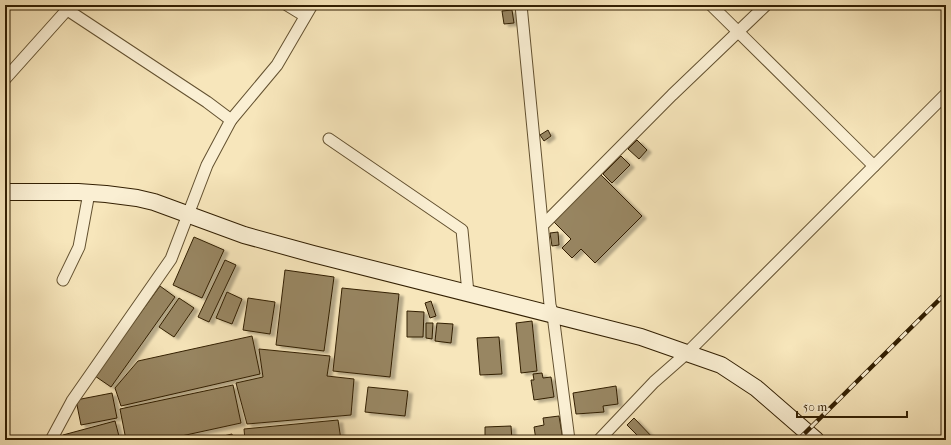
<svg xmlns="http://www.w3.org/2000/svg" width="951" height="445" font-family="'IM FELL French Canon',serif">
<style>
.building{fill:#988662;stroke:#321f02;filter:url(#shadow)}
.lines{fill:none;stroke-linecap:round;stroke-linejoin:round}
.street-casing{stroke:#635130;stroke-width:13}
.secondary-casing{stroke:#321f02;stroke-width:18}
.street{stroke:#faefd3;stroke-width:11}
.secondary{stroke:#faefd3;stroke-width:16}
.rail-casing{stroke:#321f02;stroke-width:4.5}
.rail{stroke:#faefd3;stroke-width:3;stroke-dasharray:9;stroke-linecap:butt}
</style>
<defs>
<filter id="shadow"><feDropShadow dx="4.5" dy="2.5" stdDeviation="1" flood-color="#0004"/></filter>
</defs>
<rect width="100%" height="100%" fill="#f7e6bb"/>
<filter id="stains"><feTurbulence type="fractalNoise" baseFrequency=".005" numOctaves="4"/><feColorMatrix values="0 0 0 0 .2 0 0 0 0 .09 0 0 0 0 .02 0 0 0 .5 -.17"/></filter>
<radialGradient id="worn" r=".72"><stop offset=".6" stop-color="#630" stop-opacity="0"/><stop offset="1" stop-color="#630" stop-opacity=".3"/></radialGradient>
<g class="building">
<path d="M512 10 514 23 504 24 502 11Z"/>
<path d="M548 130 551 136 544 141 540 135Z"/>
<path d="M637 140 647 150 639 159 628 149Z"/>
<path d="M621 156 630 165 612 183 603 174Z"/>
<path d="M601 175 642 216 595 263 581 249 572 258 562 248 571 239 554 222Z"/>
<path d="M558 232 559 245 552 246 550 233Z"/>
<path d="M194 237 224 250 202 298 173 285Z"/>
<path d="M225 260 236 265 209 322 198 317Z"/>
<path d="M285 270 334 277 324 351 276 345Z"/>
<path d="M160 286 175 297 111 387 95 376Z"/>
<path d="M342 288 399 294 390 377 333 371Z"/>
<path d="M227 292 242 299 232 324 216 318Z"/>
<path d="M179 298 194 308 174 337 159 327Z"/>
<path d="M248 298 275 302 270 334 243 330Z"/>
<path d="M431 301 436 316 430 318 425 303Z"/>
<path d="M407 311 424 312 423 337H407Z"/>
<path d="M532 321 537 371 521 373 516 323Z"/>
<path d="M426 323H433L432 339 426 338Z"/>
<path d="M437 323 453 324 451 343 435 341Z"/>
<path d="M252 336 260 374 121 406 115 388 138 361Z"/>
<path d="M499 337 502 374 480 375 477 338Z"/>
<path d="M259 349 330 356 327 376 354 379 351 415 247 424 236 383 263 377Z"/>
<path d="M542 373 543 378 551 377 554 397 534 400 531 380H534L533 374Z"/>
<path d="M233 385 241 423 163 440H126L120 409Z"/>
<path d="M616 386 618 404 603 406 604 412 576 414 573 393Z"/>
<path d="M368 387 408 391 405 416 365 412Z"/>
<path d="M112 393 117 418 81 425 76 400Z"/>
<path d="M559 416 563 440H536L534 427 544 425 543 418Z"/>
<path d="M634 418 655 440H642L627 425Z"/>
<path d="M338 420 341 440H245L244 429Z"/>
<path d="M115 421 120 440H64L63 435Z"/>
<path d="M511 426 512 440H485V427Z"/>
<path d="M232 434 233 440H206Z"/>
</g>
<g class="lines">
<g class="street-casing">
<g id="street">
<path d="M74 5 69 11 207 102 231 120"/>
<path d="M287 5 305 16"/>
<path d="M521 5 550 305 553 315 569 440"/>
<path d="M711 5 874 166"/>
<path d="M5 79 65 12 69 11"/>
<path d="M329 139 462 230 468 293"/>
<path d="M543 225 672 95 766 5"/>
<path d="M63 280 79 247 89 193"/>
<path d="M51 440 72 401 171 259 207 165 231 120 277 65 312 5"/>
<path d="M599 440 654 382 687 353 946 94"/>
</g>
</g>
<g class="secondary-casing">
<path id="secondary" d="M5 192H78L106 194 137 198 154 202 244 235 313 254 641 337 721 365 756 388 816 440"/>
</g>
<use href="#street" class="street"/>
<use href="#secondary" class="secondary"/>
<g class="rail-casing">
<path id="rail" d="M798 440 946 293"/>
</g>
<use href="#rail" class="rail"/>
</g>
<rect width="951" height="445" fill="none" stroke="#f7e6bb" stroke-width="20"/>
<rect x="6" y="6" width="939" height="433" fill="none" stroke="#321f02" stroke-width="2"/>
<rect x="10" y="10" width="931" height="425" fill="none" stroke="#321f02"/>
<path d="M797 411v6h110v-6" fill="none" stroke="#321f02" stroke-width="2"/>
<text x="803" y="411" font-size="12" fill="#321f02" stroke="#faefd3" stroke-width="3" paint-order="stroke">50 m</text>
<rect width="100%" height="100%" filter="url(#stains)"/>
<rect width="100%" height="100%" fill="url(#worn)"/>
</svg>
